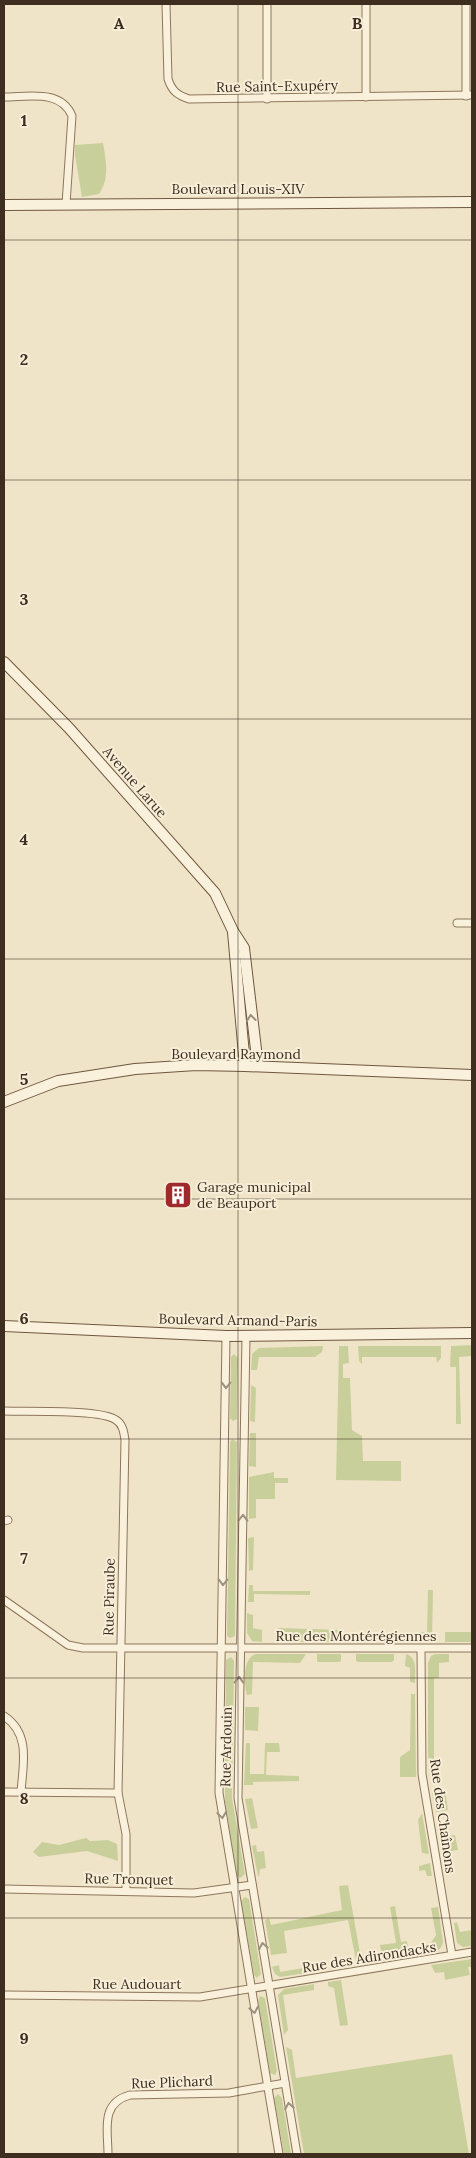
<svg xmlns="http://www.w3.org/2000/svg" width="476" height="2158" font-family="Lora,serif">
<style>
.green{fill:#c9cf9b}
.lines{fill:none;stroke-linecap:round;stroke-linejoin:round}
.street-casing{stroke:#8d765c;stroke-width:9}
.secondary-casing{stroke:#6f573f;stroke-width:12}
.street{stroke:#faf1dc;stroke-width:7}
.secondary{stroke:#faf1dc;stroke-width:10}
.oneway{stroke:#9c907e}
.grid{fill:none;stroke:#3d2e20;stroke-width:1;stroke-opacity:0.55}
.labels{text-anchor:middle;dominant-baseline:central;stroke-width:4;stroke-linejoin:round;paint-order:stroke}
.street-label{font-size:14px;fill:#3d2e20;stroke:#f7eed8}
.poi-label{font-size:14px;fill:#3d2e20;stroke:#f7eed8;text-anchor:start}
.grid-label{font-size:16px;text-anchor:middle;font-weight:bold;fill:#3d2e20;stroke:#f7eed8;stroke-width:4;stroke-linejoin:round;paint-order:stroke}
</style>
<rect width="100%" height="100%" fill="#f0e4c8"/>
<g class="green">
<path d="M103 143C106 161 110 178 99 194L82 197 75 155V145Z"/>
<path d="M472 1345V1356L459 1357 461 1424H456V1367H450L451 1346Z"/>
<path d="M323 1346 322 1352 315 1357H259L257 1370H251L252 1354 259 1348Z"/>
<path d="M339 1346H348L349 1363 343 1364V1378H350L352 1430 362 1436 363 1461H401V1481L336 1480Z"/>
<path d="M358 1346H441V1358L437 1363 436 1357H362V1364L359 1361Z"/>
<path d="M234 1354 238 1358 237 1419 233 1421 230 1418 231 1357Z"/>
<path d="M251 1385 256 1388 255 1422 250 1421Z"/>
<path d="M250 1433H256V1467L249 1466Z"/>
<path d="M232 1439 237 1442 235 1636 230 1638 227 1636 230 1442Z"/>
<path d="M274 1472V1478H288V1483H275V1499H256V1518L249 1519V1477Z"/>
<path d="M254 1537 253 1570 249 1571 248 1538Z"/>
<path d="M249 1585H253V1591H310V1595L254 1594V1602H248Z"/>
<path d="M428 1590H433L432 1642H395L396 1633 427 1632Z"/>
<path d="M247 1613 253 1615V1628L262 1630V1642L252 1641 247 1633Z"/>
<path d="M279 1628 343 1630V1636L373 1635 374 1642H275V1632Z"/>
<rect x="445" y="1632" width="27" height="10"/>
<path d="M256 1654H306L300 1663 253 1662 252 1694 247 1695C244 1684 242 1658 256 1654Z"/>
<path d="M317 1654H341V1661L339 1662H317Z"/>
<path d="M356 1654H394V1660L392 1662H358L356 1661Z"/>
<path d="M406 1654C418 1657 415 1673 415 1683L410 1682V1668L405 1666Z"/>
<path d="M435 1654H449V1662L439 1663V1678H434V1776L430 1777 428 1753V1663L431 1656Z"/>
<path d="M231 1657 234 1661 232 1798 245 1874 240 1878 237 1876 225 1802 226 1660Z"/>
<path d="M411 1694H415L416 1777H400V1757L410 1750Z"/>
<path d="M245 1707H259L258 1731 245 1730Z"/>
<path d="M246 1743H250V1774H264L265 1743H279L280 1752H267L266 1775 299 1776V1781L253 1782V1785H244Z"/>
<path d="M445 1790 448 1810 436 1812 432 1793Z"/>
<path d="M252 1798 258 1828 251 1829 245 1799Z"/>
<path d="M422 1813 429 1854 422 1853 418 1820Z"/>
<path d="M438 1826 443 1827 445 1836 455 1835 458 1850 445 1852V1861H444Z"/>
<path d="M86 1838 90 1841 108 1840 117 1844 118 1861 87 1851 39 1857 33 1852 42 1842 59 1845Z"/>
<path d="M256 1845 257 1852 264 1851 266 1868 260 1869 259 1877 258 1876 252 1846Z"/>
<path d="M430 1863 432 1876H427L425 1870 419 1871V1866Z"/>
<path d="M348 1885 361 1959 368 1958 370 1963 357 1965 348 1920 284 1931 287 1953 271 1955 265 1920 269 1918 271 1925 342 1910 339 1886Z"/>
<path d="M245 1897 249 1899 261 1974 257 1978 254 1975 241 1901Z"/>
<path d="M395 1906 401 1942 407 1941 410 1957 383 1961 380 1945 396 1943 390 1907Z"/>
<path d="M438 1907 443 1942C441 1954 429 1953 418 1955L423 1948 429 1946 436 1935 431 1908Z"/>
<path d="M457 1922 460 1932 472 1930V1946L463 1947 457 1943 454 1923Z"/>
<path d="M472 1959V1967H468L470 1975 445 1980 444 1972 435 1973 431 1965Z"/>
<path d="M279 1965 280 1972 320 1965 321 1971 280 1977 275 1974 272 1967Z"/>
<path d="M341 1980 348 2025 340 2026 334 1988 328 1986V1982Z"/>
<path d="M314 1984V1990L283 1995 288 2030 284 2035 278 1995 284 1989Z"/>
<path d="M260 1996 265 1998 277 2071 275 2075 270 2073 258 2001Z"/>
<path d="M286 2047 292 2050 296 2078 452 2054 469 2154H304Z"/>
<path d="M278 2094 282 2098 291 2154H284L274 2098Z"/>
</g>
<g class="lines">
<g class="street-casing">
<g id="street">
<path d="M166 4 168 79C172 91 177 95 189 99L472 95"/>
<path d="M267 4V99"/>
<path d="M366 4V97"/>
<path d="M466 4V96"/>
<path d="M4 97C28 97 61 89 72 116L66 204"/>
<path d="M457 923H472"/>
<path d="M226 1336 219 1793 279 2154"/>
<path d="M246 1336 238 1798 297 2154"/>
<path d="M4 1411C25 1412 102 1409 116 1420 123 1424 124 1433 125 1440L118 1793 126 1834V1891"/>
<path d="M4 1521 8 1520"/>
<path d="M4 1600 68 1645 83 1648H472"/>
<path d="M421 1649 422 1774 452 1955"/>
<path d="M4 1716C31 1734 23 1764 21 1792"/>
<path d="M4 1792 118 1793"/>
<path d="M4 1889 194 1893 252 1885"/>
<path d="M4 1995 200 1997 472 1952"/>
<path d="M108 2154C108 2130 100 2103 130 2095L229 2093 285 2083"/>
</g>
</g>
<g class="secondary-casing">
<g id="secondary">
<path d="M4 205 472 202"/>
<path d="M4 662 69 728 215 893 233 931 244 948 258 1066"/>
<path d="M233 932 245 1066"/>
<path d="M4 1102 58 1081 135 1069 196 1065 245 1066 472 1075"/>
<path d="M4 1326 226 1336 472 1333"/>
</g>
</g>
<use href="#street" class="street"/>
<use href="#secondary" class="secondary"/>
</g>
<defs><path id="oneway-chevron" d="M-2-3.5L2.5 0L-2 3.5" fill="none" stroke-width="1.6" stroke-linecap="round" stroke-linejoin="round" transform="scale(1.25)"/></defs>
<g class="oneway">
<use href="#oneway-chevron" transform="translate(251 1018) rotate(-97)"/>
<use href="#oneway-chevron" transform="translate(226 1385) rotate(91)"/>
<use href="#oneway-chevron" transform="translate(243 1518) rotate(-89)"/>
<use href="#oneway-chevron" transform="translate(223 1582) rotate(91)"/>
<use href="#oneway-chevron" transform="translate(239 1680) rotate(-89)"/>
<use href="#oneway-chevron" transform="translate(222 1815) rotate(82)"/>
<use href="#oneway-chevron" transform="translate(263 1946) rotate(-100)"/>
<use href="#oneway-chevron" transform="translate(254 2010) rotate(80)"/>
<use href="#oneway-chevron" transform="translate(289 2106) rotate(-99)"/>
</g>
<path class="grid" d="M238 4V2154M4 240H472M4 480H472M4 719H472M4 959H472M4 1199H472M4 1439H472M4 1678H472M4 1918H472"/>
<defs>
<g id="building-square" transform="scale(1.4375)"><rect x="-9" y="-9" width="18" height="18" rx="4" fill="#9e2a2b" stroke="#f7eed8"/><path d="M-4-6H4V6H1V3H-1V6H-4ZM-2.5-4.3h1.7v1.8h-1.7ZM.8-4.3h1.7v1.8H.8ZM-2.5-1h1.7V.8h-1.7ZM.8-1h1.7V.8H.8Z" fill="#fff"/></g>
</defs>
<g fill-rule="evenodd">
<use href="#building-square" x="178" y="1195"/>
</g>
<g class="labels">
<g class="street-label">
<text transform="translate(277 86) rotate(-1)">Rue Saint-Exupéry</text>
<text x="238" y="189">Boulevard Louis-XIV</text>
<text transform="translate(135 782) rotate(49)">Avenue Larue</text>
<text x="236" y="1054">Boulevard Raymond</text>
<text transform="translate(238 1320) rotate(1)">Boulevard Armand-Paris</text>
<text transform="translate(109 1597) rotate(-89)">Rue Piraube</text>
<text x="356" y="1636">Rue des Montérégiennes</text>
<text transform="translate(226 1747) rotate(-89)">Rue Ardouin</text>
<text transform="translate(443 1816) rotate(82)">Rue des Chaînons</text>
<text transform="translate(129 1879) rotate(1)">Rue Tronquet</text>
<text transform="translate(369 1957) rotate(-9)">Rue des Adirondacks</text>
<text x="137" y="1984">Rue Audouart</text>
<text transform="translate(172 2082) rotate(-2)">Rue Plichard</text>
</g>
<g class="poi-label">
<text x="197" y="1187">Garage municipal<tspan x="197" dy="16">de Beauport</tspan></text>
</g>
</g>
<g class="grid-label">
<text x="119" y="29">A</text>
<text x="357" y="29">B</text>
<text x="24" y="126">1</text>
<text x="24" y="365">2</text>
<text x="24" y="605">3</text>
<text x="24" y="845">4</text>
<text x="24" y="1085">5</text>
<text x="24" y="1324">6</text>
<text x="24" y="1564">7</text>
<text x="24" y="1804">8</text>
<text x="24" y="2044">9</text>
</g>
<rect width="476" height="2158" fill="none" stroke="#3d2e20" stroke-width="10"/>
</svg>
